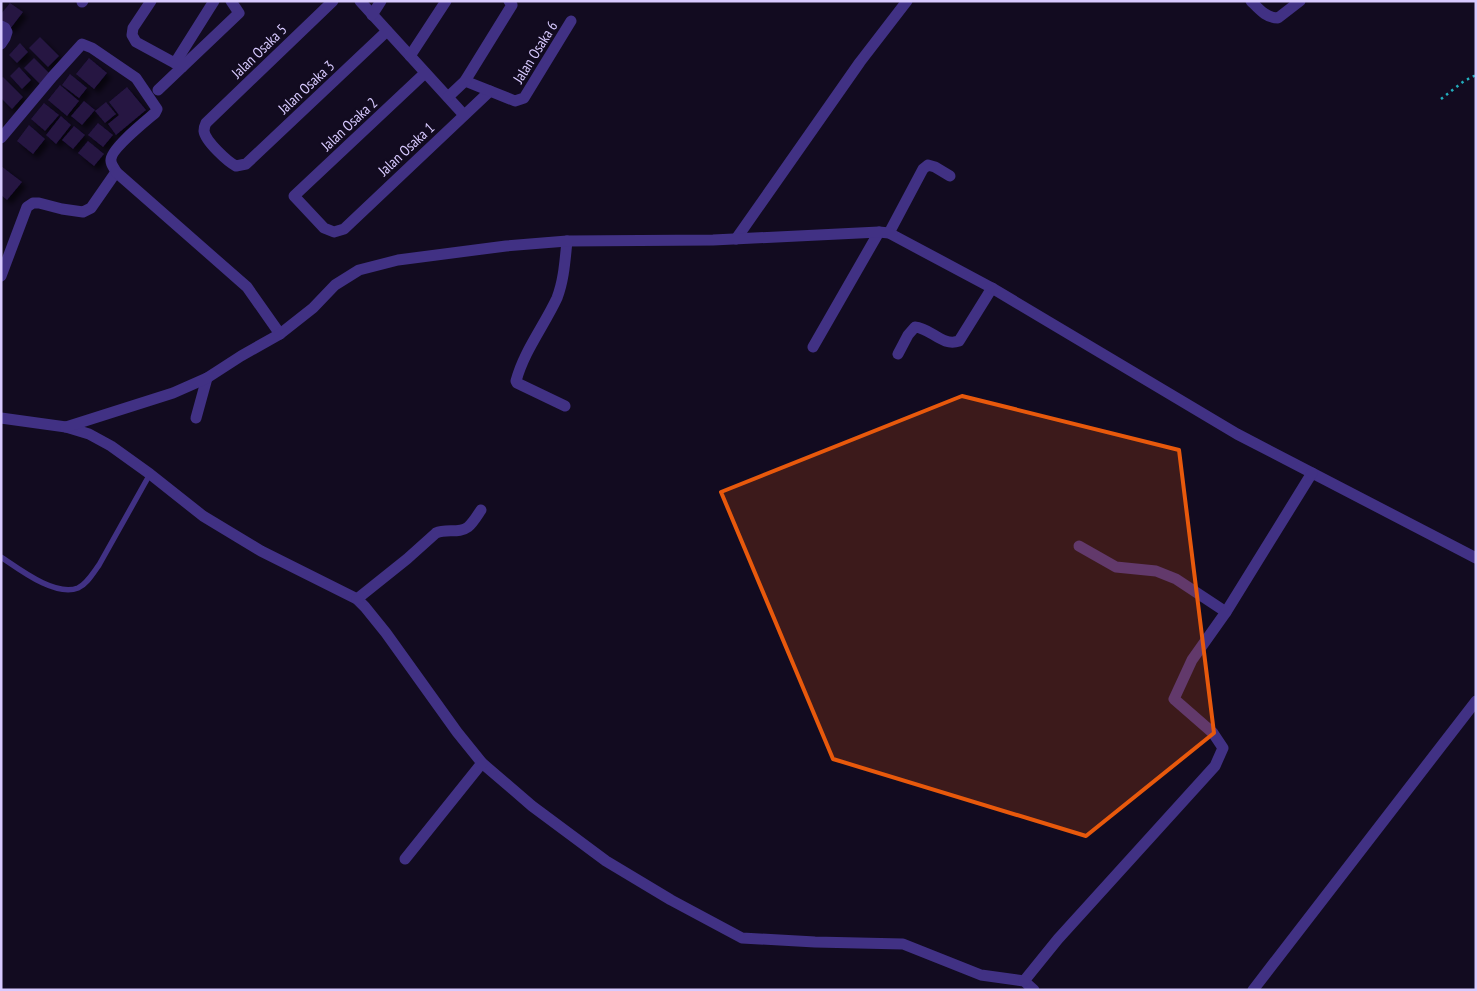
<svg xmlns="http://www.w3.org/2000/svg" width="1477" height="991" font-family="'PT Sans Narrow',sans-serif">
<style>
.building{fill:#251543;filter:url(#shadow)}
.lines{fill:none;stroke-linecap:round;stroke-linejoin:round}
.path{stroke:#22acbb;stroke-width:2.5;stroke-dasharray:2.5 4;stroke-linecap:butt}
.lane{stroke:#413184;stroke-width:5.5}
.street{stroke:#413184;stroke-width:11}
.marked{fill:#e8590c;fill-opacity:0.2;stroke:#e8590c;stroke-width:4;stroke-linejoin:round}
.labels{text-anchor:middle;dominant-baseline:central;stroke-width:4.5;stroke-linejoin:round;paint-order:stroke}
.street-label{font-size:15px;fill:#d8caff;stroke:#120b20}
</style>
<defs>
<filter id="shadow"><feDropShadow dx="4.5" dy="4.5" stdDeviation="2.5" flood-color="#0009"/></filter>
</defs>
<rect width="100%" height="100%" fill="#120b20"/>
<g class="building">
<path d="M10 3 23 12 10 29 1 23V14Z"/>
<path d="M40 37 59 56 48 67 29 48Z"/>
<path d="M20 43 28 52 17 63 9 55Z"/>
<path d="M34 58 50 74 40 84 24 68Z"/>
<path d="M89 58 107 73 94 89 76 74Z"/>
<path d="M19 67 31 80 22 89 10 76Z"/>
<path d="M70 74 87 88 79 98 62 85Z"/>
<path d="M3 77 23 97 12 109 1 98V78Z"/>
<path d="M60 85 79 101 67 116 48 100Z"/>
<path d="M127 87 146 110 116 135 108 124 119 115 109 102Z"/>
<path d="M84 101 95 110 82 125 71 116Z"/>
<path d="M106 102 116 114 105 123 95 111Z"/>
<path d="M44 103 59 115 45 131 31 119Z"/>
<path d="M61 116 71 125 56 144 46 135Z"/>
<path d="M98 123 113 135 103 147 88 135Z"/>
<path d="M29 125 45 139 33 154 17 141Z"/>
<path d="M74 126 85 135 73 149 62 140Z"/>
<path d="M88 141 104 154 94 166 78 153Z"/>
<path d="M1 166 22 182 7 200 1 195Z"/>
</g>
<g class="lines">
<path class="path" d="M1441 99 1464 81 1476 75"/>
<path class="lane" d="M1 557C19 569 55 597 78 588 87 584 93 573 99 565L150 474"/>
<g class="street">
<path d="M151 1 133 28 132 35 136 42 182 67"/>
<path d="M333 1 206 123C205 125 204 128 204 131 205 141 228 162 236 166L246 164 387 31"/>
<path d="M360 1 464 115"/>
<path d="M1251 1C1259 9 1266 18 1278 18L1300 1"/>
<path d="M82 2 83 1"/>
<path d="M372 15 381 1"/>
<path d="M1 26 5 28 7 32 5 38 1 44"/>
<path d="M410 56 446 1"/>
<path d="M175 63 214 1"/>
<path d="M425 73 294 196 324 228 334 232 344 229 490 91"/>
<path d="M465 81 515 101 524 98 571 21"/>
<path d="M158 90 239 13 231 1"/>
<path d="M448 97 465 81 512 5 509 1"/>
<path d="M1 138 53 76 82 44 92 48 136 78 157 109 155 113C147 120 109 150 111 161 111 165 115 169 116 172L91 208 83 212 62 209 39 203H33L27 207 1 276"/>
<path d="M116 172 247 287 280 334"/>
<path d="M889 233 923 169 928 165 935 167 950 176"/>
<path d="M736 239 860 62 907 1"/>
<path d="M813 347 879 232"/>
<path d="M898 354 908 335 915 327C931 328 942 347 959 341L992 288"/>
<path d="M565 406 517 383 516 381C524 351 544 326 557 298 564 280 565 260 567 241"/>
<path d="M1 418 66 427 89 434 111 446 150 474 203 516 261 551 357 599 365 607 386 633 457 732 482 763 532 806 606 861 671 900 742 938 815 942 903 944 981 975 1024 981 1034 990"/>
<path d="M196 418 207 378"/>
<path d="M66 427 173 393 207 378 241 356 280 334 313 308 335 285 359 270 398 260 506 246 567 241 713 240 879 232 889 233 992 288 1237 434 1476 558"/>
<path d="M1079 546 1116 567 1156 571 1176 579 1226 612"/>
<path d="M357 599 407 559 436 533C446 528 459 534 468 527 473 523 477 516 481 510"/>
<path d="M405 859 482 763"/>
<path d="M1024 981 1058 939 1215 766 1223 748 1213 733 1174 699 1192 660 1226 612 1312 473"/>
<path d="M1253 990 1476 701"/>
</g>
</g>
<path class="marked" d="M962 396 1179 450 1214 733 1086 836 833 759 721 492Z"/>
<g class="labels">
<g class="street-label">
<text transform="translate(259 51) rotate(-44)">Jalan Osaka 5</text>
<text transform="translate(535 52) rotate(-58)">Jalan Osaka 6</text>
<text transform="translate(306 87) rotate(-43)">Jalan Osaka 3</text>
<text transform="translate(349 124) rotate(-43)">Jalan Osaka 2</text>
<text transform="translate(406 149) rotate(-43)">Jalan Osaka 1</text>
</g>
</g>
<rect width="1477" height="991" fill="none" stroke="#d8caff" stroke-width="5"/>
</svg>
